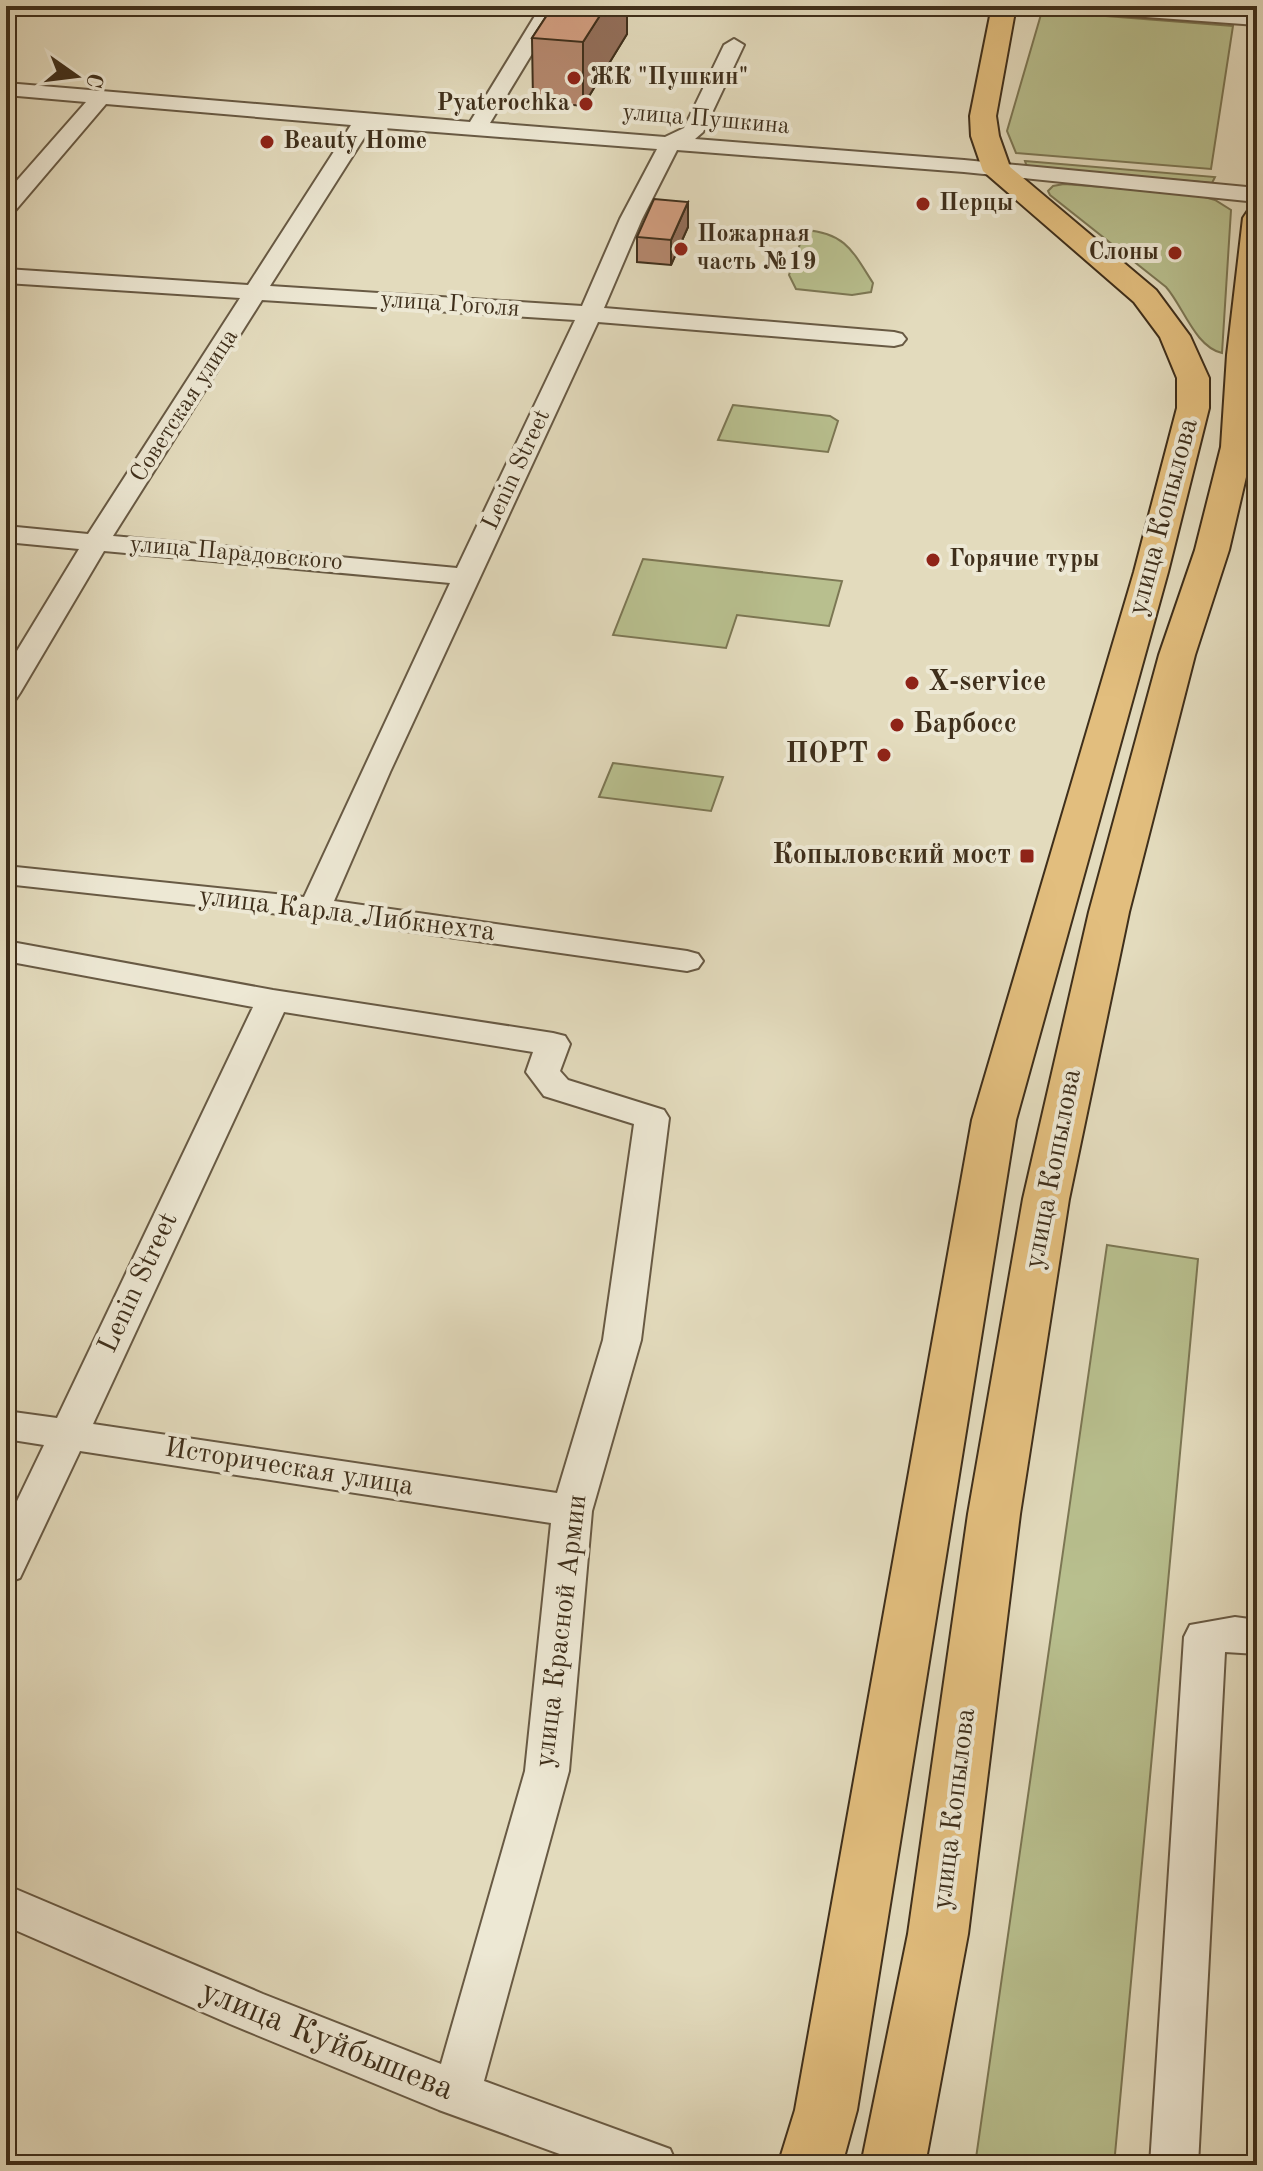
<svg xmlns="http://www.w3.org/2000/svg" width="1263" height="2171" font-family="'Old Standard TT',serif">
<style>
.green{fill:#b8bf8e;stroke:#7c7754;stroke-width:2}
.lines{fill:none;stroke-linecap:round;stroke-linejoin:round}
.minor-casing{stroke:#685a44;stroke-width:4}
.primary-casing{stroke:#3f2f1b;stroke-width:4}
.minor{fill:#ede8d4;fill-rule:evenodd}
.primary{fill:#e2be7e;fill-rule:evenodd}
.wall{fill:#b5886e;stroke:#3f2f1b;stroke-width:2}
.shaded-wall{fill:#936f5a;stroke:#3f2f1b;stroke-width:2}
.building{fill:#d29e80;stroke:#3f2f1b;stroke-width:2}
.poi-dot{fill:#8f2418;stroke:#ede8d4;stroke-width:3}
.labels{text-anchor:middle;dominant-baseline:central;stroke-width:8;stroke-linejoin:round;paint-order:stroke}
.far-poi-label{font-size:24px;font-weight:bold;fill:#3f2f1b;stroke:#ede8d4;text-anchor:start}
.far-street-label{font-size:24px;fill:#3f2f1b;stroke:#ede8d4}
.street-label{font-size:28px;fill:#3f2f1b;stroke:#ede8d4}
.poi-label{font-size:28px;font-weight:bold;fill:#3f2f1b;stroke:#ede8d4;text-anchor:start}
.near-street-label{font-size:34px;fill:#3f2f1b;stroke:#ede8d4}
</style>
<rect width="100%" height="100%" fill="#e3dbbd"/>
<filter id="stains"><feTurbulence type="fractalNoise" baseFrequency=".0025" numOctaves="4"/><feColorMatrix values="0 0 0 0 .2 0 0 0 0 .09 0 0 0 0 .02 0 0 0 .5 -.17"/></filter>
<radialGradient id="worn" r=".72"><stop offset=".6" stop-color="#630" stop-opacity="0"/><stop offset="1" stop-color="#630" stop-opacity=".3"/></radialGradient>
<g class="green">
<path d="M1042 11 1233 26 1211 169 1016 153 1007 131Z"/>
<path d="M1025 161 1215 177 1212 183 1027 167Z"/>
<path d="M1064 184 1194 194 1215 200 1231 210 1222 353C1195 347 1183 306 1166 287L1050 195 1048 191 1053 186Z"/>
<path d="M805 230C846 233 853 252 873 283L871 292 852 295 796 289 789 275Z"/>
<path d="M733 405 830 416 838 421 828 452 718 440Z"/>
<path d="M643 559 842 581 829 626 737 615 726 648 613 635Z"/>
<path d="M613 763 723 777 711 811 599 797Z"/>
<path d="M1107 1245 1198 1259 1114 2165H975Z"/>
</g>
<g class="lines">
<g class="minor-casing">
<g id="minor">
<path d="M541 6H561L490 123 665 137 684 128 724 45 734 39 744 45 703 132 695 139 964 160 1257 188V202L964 172 677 150 642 219 604 308 894 332 902 334 906 339 902 344 894 346 598 322 390 772 334 901 687 951 698 954 703 961 698 968 687 971 315 918 6 884V866L304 897 450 583 104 551 20 693 16 699 6 702V669L79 549 6 542V526L88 534 240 298 6 283V269L248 285 351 125 106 104 14 212 6 214V193L86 102 6 95V83L470 122ZM371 127 657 149 620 219 582 306 270 286ZM262 300 575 320 457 568 113 536Z"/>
<path d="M1066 6H1156L1257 13V25L1076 12Z"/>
<path d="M6 941 273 990 553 1033 565 1036 570 1044 560 1071 568 1080 664 1110 669 1118 641 1340 592 1511 569 1771 484 2081 670 2149 677 2165H590L439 2110 230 2024 6 1926V1885L263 1994 441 2064 525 1771 551 1523 80 1451 20 1578 6 1583V1524L44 1445 6 1439V1411L57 1418 253 1007 6 961ZM284 1012 533 1052 526 1072 544 1096 634 1124 603 1340 557 1493 93 1424Z"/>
<path d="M1235 1617 1257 1620V1654L1225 1652 1198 2165H1150L1184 1637 1190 1625Z"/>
</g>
</g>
<g class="primary-casing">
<g id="primary">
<path d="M992 6H1016L996 116 999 136 1010 167 1156 290 1190 336 1209 378V408L1168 572 1016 1120 857 2110 842 2165H778L795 2110 972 1120 1134 572 1177 408V378L1160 337 1134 302 983 171 971 136 970 116Z"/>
<path d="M1257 209V365L1253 447 1229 550 1195 655 1129 912 1069 1199 1020 1514 968 1934 925 2165H861L908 1934 968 1514 1023 1199 1089 912 1159 655 1195 550 1221 447 1227 355 1243 218 1247 212Z"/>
</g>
</g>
<use href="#minor" class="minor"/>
<use href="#primary" class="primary"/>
</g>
<g class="wall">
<path d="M553 6H627V34L583 106 533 101 532 38Z"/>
<path d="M688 202V227L671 265 637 262V237Z"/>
</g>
<g class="shaded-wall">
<path d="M606 6H627V34L583 106V42Z"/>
<path d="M688 202V227L671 265V240Z"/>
</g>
<g class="building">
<path d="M553 6H606L583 42 532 38Z"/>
<path d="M654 199 688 202 671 240 637 237Z"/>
</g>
<g class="poi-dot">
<circle cx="574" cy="78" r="8"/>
<circle cx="586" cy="104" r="8"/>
<circle cx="267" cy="142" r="8"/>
<circle cx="923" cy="204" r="8"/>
<circle cx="681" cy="249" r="8"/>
<circle cx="1175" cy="253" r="8"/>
<circle cx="933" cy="560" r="8"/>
<circle cx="912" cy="683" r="8"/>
<circle cx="897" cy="725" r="8"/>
<circle cx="884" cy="755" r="8"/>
<rect x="1019" y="848" width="16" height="16" rx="4"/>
</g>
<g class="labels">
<g class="far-poi-label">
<text x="590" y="78">ЖК "Пушкин"</text>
<text x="570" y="104" text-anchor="end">Pyaterochka</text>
<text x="283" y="142">Beauty Home</text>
<text x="939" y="204">Перцы</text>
<text x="697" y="235">Пожарная<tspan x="697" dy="28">часть №19</tspan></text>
<text x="1159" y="253" text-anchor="end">Слоны</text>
<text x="949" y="560">Горячие туры</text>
</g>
<g class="far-street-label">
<text transform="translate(706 120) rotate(5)">улица Пушкина</text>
<text transform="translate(450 305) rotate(4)">улица Гоголя</text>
<text transform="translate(185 406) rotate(-57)">Советская улица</text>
<text transform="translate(517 470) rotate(-65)">Lenin Street</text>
<text transform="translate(236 554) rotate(5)">улица Парадовского</text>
</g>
<g class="street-label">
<text transform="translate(1164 517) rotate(-75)">улица Копылова</text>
<text transform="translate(347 915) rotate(7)">улица Карла Либкнехта</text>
<text transform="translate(1054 1169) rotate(-79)">улица Копылова</text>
<text transform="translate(139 1283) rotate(-65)">Lenin Street</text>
<text transform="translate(289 1468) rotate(9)">Историческая улица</text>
<text transform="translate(562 1631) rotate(-83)">улица Красной Армии</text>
<text transform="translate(955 1809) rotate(-83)">улица Копылова</text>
</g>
<g class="poi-label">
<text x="928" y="683">X-service</text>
<text x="913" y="725">Барбосс</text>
<text x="868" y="755" text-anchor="end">ПОРТ</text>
<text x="1011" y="856" text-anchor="end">Копыловский мост</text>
</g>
<g class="near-street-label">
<text transform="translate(327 2041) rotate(22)">улица Куйбышева</text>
</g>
</g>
<rect width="1263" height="2171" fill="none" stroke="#e3dbbd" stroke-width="32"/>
<rect x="8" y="8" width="1247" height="2155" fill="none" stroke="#3f2f1b" stroke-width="4"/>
<rect x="16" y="16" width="1231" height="2139" fill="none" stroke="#3f2f1b" stroke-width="2"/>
<g transform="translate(76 76) rotate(104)" stroke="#ede8d4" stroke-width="6" paint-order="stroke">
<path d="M0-6L14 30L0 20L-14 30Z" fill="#3f2f1b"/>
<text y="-12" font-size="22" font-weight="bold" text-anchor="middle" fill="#3f2f1b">С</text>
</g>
<rect width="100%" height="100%" filter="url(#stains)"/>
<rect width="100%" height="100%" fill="url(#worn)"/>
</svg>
